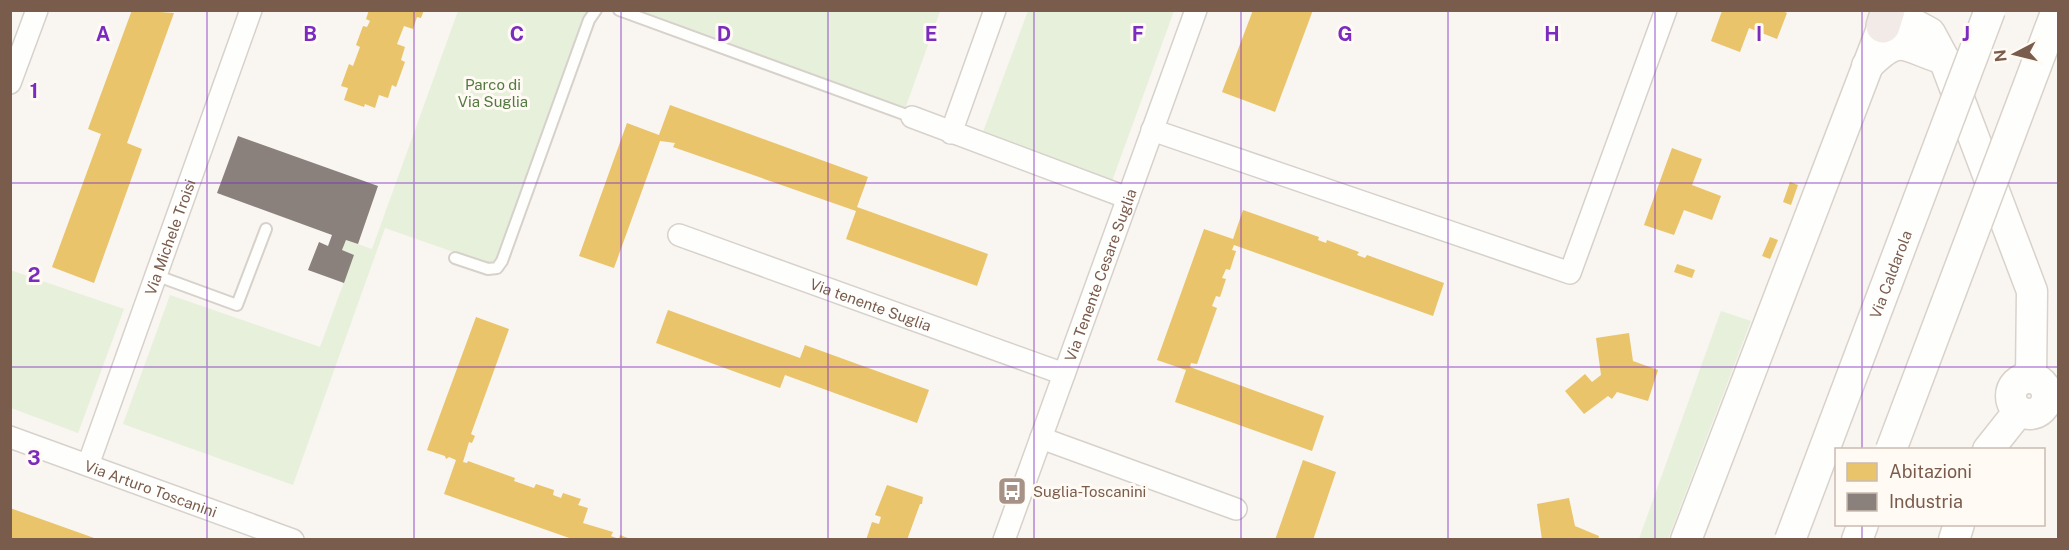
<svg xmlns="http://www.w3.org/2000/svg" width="2069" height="550" font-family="'Public Sans',sans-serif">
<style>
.green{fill:#e7f0db}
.homes{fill:#e9c46a}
.industry{fill:#8a817c}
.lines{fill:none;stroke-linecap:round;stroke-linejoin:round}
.lane-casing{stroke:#d7d1cb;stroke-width:14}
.street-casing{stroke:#d7d1cb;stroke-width:24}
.secondary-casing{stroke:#d9d2cb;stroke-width:33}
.highway-casing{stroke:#dad1cc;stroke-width:36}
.lane{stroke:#fefefd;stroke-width:10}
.street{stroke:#fefefd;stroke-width:21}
.secondary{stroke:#fefefd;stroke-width:30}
.highway{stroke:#f2eae7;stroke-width:33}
.secondary-bridge-casing{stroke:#d9d2cb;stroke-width:33;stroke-linecap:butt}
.secondary-bridge{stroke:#fefefd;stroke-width:30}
.grid{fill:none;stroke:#7b2cbf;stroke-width:1.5;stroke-opacity:0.55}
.labels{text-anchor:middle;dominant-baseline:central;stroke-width:6;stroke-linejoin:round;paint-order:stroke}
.park-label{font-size:15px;fill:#537a41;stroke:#fffaf3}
.street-label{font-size:15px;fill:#7a5c4d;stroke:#fffaf3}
.poi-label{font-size:15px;fill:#7a5c4d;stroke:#fffaf3;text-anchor:start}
.grid-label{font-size:20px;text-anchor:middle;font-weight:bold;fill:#7b2cbf;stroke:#fffaf3;stroke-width:6;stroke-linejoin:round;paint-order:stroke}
</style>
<rect width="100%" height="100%" fill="#f9f5f0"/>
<g class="green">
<path d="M458 11H589L498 258 488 264 385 228 293 485 123 424 170 295 320 347 354 255 342 250 346 240 372 249Z"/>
<path d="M633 11H940L905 109Z"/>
<path d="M1028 11H1174L1112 181 980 140Z"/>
<path d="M10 270 124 309 78 433 11 408Z"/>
<path d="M1721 311 1751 321 1668 539H1639Z"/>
</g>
<g class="homes">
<path d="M132 10 174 13 127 143 142 149 94 283 52 267 101 134 88 129Z"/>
<path d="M369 10H424L421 18 417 17 413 29 404 26 397 44 405 47 401 60 405 62 396 87 392 85 388 98 379 95 375 108 365 104 364 107 344 100 348 88 341 86 349 64 353 66 360 47 356 45 363 26 367 27 370 21 366 19Z"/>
<path d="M1253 10H1313L1275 112 1222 92Z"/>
<path d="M1726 10H1781L1787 13 1777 39 1749 28 1740 52 1711 41 1722 11Z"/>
<path d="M670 105 868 177 857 207 988 254 977 286 846 239 856 211 673 147 675 143 660 141 614 268 579 256 627 123 659 135Z"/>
<path d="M1672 148 1702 159 1692 185 1721 196 1712 220 1684 210 1674 235 1644 225Z"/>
<path d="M1790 182 1798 185 1791 205 1783 202Z"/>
<path d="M1243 210 1319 237 1318 240 1326 243 1327 240 1359 252 1357 255 1365 258 1367 255 1444 283 1433 316 1234 245 1232 250 1236 251 1230 270 1226 269 1222 278 1226 279 1220 297 1216 296 1212 306 1217 308 1197 364 1191 363 1190 367 1324 416 1312 451 1175 402 1186 370 1157 360 1204 229 1233 239Z"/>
<path d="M1770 237 1778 240 1770 259 1762 256Z"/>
<path d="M1677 264 1695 270 1692 278 1674 272Z"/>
<path d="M668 310 800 358 805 345 929 390 917 423 785 375 780 388 656 343Z"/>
<path d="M476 317 509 329 471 434 475 436 472 443 469 442 463 462 467 463 468 461 515 478 514 481 534 488 536 484 554 490 553 495 561 498 563 493 581 499 578 505 588 508 583 523 613 532 611 536 619 539 620 535 633 540H575L444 494 456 460 449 457 446 459 445 456 427 450Z"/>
<path d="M1629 333 1633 361 1658 370 1648 401 1617 392 1612 399 1608 396 1584 414 1565 391 1585 374 1592 382 1601 375 1596 338Z"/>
<path d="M1303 460 1336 472 1313 540H1275Z"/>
<path d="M887 485 923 497 922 504H920L907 540H866L872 522 879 524 881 517 875 515Z"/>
<path d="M1569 498 1575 526 1599 536 1598 540H1542L1537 504Z"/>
<path d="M10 508 97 539V540H10Z"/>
</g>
<path class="industry" d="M238 136 378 186 358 244 346 240 342 250 354 255 344 283 308 270 319 242 328 246 332 235 217 193Z"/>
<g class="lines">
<g class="lane-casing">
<g id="lane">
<path d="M619 10 912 117"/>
<path d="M455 258 488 269 497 268 502 261 589 20 596 10"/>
<path d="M155 275 237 305 266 229"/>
</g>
</g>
<g class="street-casing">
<g id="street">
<path d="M10 83 37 10"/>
<path d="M912 117 1128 198"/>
<path d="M1152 130 1570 273 1666 10"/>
<path d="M951 133 995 10"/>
<path id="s1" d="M679 235 1064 374"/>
<path id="s2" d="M10 437 293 540"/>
<path d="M1041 438 1236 509"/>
<path id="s3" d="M88 465 251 10"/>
<path id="s4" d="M1004 540 1196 10"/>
</g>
</g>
<g class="secondary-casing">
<g id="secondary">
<path d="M1867 66C1901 32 1902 46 1944 59"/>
<circle cx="2029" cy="396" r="18"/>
<path d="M1988 450 2019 411"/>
<path d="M1686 540 1883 26 1904 19 1930 33 1944 59 2032 291 2031 378"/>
<path d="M1857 540 1863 524"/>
<path d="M1954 540 1959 524"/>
</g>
</g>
<g class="highway-casing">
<path id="highway" d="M1883 26 1888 10"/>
</g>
<use href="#lane" class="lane"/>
<use href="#street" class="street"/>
<use href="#secondary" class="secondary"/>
<use href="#highway" class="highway"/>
<g class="secondary-bridge-casing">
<g id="secondary-bridge">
<path d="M1891 450 2057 10"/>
<path id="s5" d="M1790 540 1990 10"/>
</g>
</g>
<use href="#secondary-bridge" class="secondary-bridge"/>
</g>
<path class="grid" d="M207 10V540M414 10V540M621 10V540M828 10V540M1034 10V540M1241 10V540M1448 10V540M1655 10V540M1862 10V450M10 183H2058M10 367H2058M1862 524V540"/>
<defs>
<g id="bus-square" transform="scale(1.5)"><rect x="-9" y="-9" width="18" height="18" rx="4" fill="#a69286" stroke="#fffaf3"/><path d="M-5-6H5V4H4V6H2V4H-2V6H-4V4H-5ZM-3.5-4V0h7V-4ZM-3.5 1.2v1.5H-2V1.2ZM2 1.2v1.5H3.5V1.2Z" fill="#fff"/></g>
</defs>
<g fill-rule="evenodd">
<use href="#bus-square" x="1012" y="491"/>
</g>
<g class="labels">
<g class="park-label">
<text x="493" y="84">Parco di<tspan x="493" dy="17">Via Suglia</tspan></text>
</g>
<g class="street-label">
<text stroke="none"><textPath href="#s3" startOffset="242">Via Michele Troisi</textPath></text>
<text stroke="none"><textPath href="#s4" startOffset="282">Via Tenente Cesare Suglia</textPath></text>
<text stroke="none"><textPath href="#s5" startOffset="284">Via Caldarola</textPath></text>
<text stroke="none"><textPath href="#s1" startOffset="204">Via tenente Suglia</textPath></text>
<text stroke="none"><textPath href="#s2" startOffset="150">Via Arturo Toscanini</textPath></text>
</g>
<g class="poi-label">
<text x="1033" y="491">Suglia-Toscanini</text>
</g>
</g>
<g class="grid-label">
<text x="103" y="41">A</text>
<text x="310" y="41">B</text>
<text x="517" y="41">C</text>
<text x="724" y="41">D</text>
<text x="931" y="41">E</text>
<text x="1138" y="41">F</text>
<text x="1345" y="41">G</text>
<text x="1552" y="41">H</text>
<text x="1759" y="41">I</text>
<text x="1966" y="41">J</text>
<text x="34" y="98">1</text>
<text x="34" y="282">2</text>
<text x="34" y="465">3</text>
</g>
<rect width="2069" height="550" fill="none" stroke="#7a5c4d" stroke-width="24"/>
<rect x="1835" y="448" width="210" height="78" fill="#fffaf3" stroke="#cabbb1" stroke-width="1.5"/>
<rect x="1847" y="463" width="30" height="18" fill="#e9c46a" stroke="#cabbb1" stroke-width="1.5"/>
<text x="1889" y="478" font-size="18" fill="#7a5c4d">Abitazioni</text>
<rect x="1847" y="493" width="30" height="18" fill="#8a817c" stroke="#cabbb1" stroke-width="1.5"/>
<text x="1889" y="508" font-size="18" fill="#7a5c4d">Industria</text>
<g transform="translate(2015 54) rotate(263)" stroke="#fffaf3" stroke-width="4.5" paint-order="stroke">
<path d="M0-4.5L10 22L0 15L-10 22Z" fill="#7a5c4d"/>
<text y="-9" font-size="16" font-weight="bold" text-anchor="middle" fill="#7a5c4d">N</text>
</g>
</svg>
